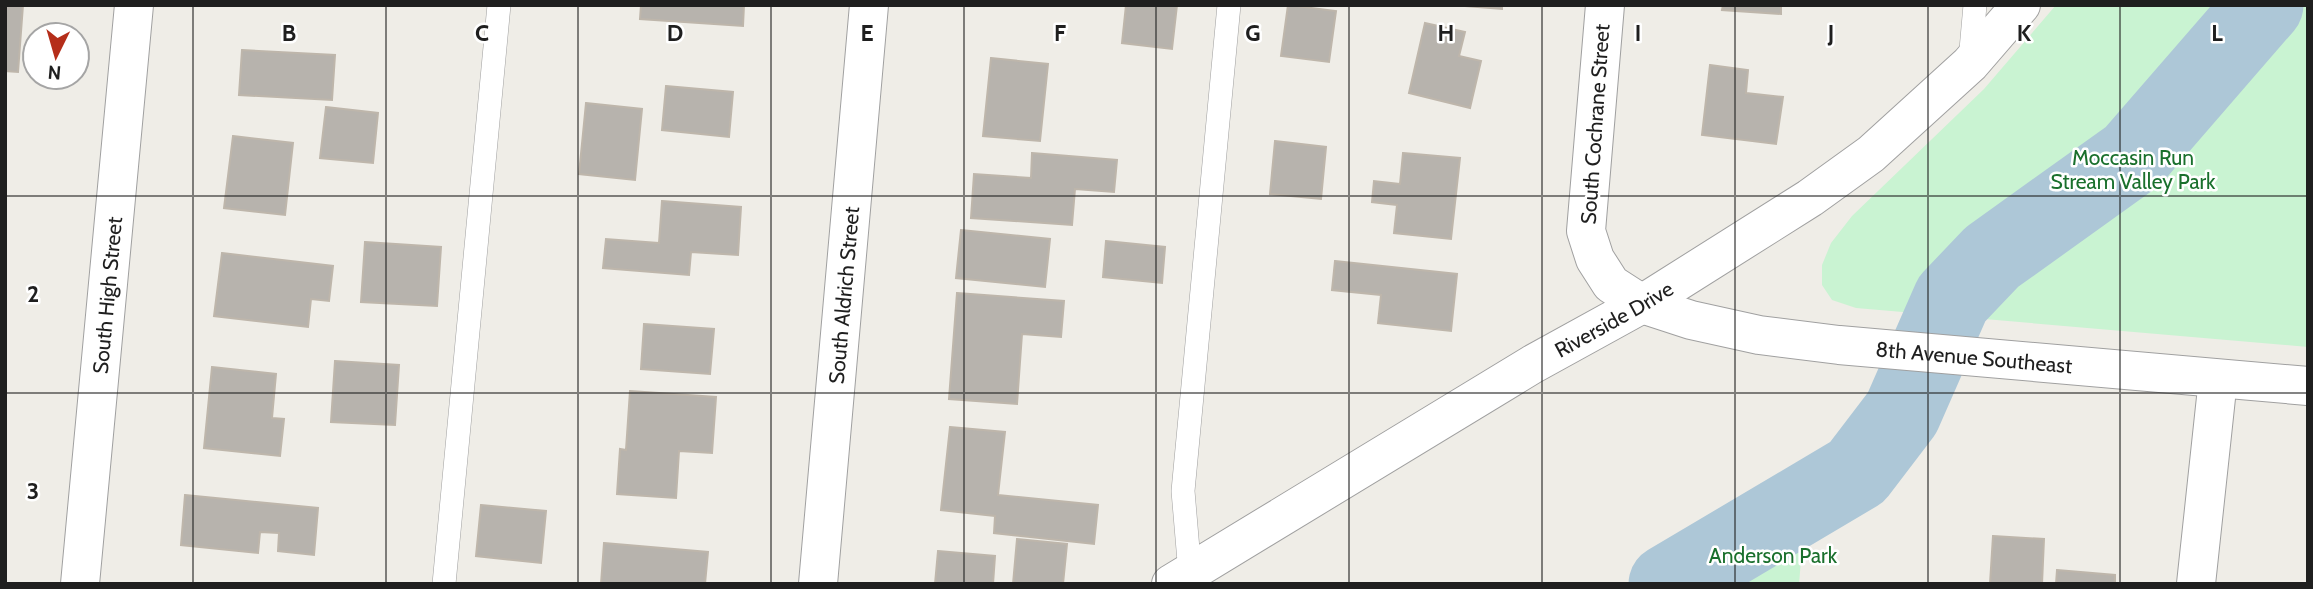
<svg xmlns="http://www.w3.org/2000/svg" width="2313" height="589" font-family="Cabin,sans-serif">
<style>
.park{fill:#c9f3d2}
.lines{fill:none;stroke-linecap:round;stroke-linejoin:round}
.river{stroke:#adc7d7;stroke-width:79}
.building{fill:#b7b3ad;stroke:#beb6ab;stroke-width:2}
.service-casing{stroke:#a0a0a0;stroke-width:24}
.minor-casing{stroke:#a0a0a0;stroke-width:40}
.tertiary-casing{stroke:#a0a0a0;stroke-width:40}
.service{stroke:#fff;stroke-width:23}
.minor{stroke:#fff;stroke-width:38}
.tertiary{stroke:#fff;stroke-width:38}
.grid{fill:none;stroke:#1f1f1f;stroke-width:2;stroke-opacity:0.55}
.labels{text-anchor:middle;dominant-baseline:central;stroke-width:5;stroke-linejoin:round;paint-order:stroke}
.street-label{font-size:21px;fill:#1f1f1f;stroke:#fff}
.park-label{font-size:21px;fill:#1a702d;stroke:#fff}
.grid-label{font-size:23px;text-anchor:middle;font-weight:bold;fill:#1f1f1f;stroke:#fff;stroke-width:5;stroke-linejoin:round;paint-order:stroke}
</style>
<rect width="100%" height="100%" fill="#efede7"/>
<g class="park">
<path d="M2056 5H2308V347L1856 308 1832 300 1822 285V265L1831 243 1852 216 1984 89Z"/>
<path d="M1806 502 1799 584H1668L1679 577Z"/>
</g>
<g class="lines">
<path class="river" d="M1668 584 1857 472 1902 413 1952 299 1992 257 2133 156 2264 5"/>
</g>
<g class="building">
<path d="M5 5H23L18 72 5 71Z"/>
<path d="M641 5H744L743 26 640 19Z"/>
<path d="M1126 5H1177L1172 49 1122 43Z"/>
<path d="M1288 5 1336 11 1329 62 1281 56Z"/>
<path d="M1452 5H1502V9Z"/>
<path d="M1723 5H1781V14L1722 10Z"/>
<path d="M1425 23 1465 32 1459 56 1481 61 1470 108 1409 93Z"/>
<path d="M242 50 335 55 332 100 239 95Z"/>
<path d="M991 58 1048 64 1040 141 983 136Z"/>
<path d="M1710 65 1748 70 1746 93 1783 97 1776 144 1702 135Z"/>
<path d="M666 86 733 92 729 137 662 130Z"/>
<path d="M586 103 642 109 635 180 579 174Z"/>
<path d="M326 107 378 113 373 163 320 158Z"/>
<path d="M233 136 293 143 285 215 224 208Z"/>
<path d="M1275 141 1326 147 1321 199 1270 194Z"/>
<path d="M1032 153 1117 160 1114 192 1075 189 1072 225 971 218 974 174 1031 178Z"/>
<path d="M1403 153 1460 158 1451 239 1394 233 1397 205 1372 202 1374 181 1400 184Z"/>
<path d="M662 201 741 207 738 255 691 252 689 275 603 268 606 239 659 243Z"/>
<path d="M961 230 1050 239 1045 287 956 278Z"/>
<path d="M1106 241 1165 247 1162 283 1103 277Z"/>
<path d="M365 242 441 247 437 306 361 302Z"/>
<path d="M222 253 333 266 329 301 311 299 308 327 214 316Z"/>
<path d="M1335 261 1457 274 1451 331 1378 323 1381 295 1332 290Z"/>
<path d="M957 293 1064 301 1061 337 1022 334 1017 404 949 399Z"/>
<path d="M644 324 714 329 710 374 641 369Z"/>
<path d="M335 361 399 365 395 425 331 422Z"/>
<path d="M212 367 276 374 272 418 284 419 280 456 204 448Z"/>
<path d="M630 391 716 397 712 453 679 451 676 498 617 494 620 449 626 450Z"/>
<path d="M950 427 1005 432 998 495 1098 505 1094 544 994 533 995 516 941 510Z"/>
<path d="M185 495 318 508 314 555 278 551 279 533 260 532 258 553 181 545Z"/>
<path d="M481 505 546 511 541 563 476 556Z"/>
<path d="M1993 536 2044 539 2042 584H1990Z"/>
<path d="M1017 539 1067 544 1063 584H1013Z"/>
<path d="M604 543 708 552 705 584H601Z"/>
<path d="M938 551 995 556 993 584H935Z"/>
<path d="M2057 570 2115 575V584H2056Z"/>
</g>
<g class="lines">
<g class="service-casing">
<g id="service">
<path d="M1970 61 1975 5"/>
<path d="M1190 573 1183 491 1229 5"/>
<path d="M444 584 499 5"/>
</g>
</g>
<g class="minor-casing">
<g id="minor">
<path id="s1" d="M80 584 134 5"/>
<path id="s2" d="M818 584 869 5"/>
</g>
</g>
<g class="tertiary-casing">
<g id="tertiary">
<path id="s3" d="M1605 5 1586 231 1595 259 1611 284 1642 304 1691 320 1759 335 1839 345 2308 386"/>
<path id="s4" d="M1171 584 1533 364 1642 304 1810 198 1871 154 1970 64 2021 5"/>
<path d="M2196 584 2218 379"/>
</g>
</g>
<use href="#service" class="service"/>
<use href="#minor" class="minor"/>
<use href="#tertiary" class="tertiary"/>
</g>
<path class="grid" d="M193 5V584M386 5V584M578 5V584M771 5V584M964 5V584M1156 5V584M1349 5V584M1542 5V584M1735 5V584M1928 5V584M2120 5V584M5 196H2308M5 393H2308"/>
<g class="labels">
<g class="street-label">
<text transform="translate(1595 124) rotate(-86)">South Cochrane Street</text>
<text stroke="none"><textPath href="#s1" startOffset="290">South High Street</textPath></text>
<text stroke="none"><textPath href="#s2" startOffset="290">South Aldrich Street</textPath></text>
<text stroke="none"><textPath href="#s4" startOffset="516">Riverside Drive</textPath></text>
<text stroke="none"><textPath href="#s3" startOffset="660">8th Avenue Southeast</textPath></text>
</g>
<g class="park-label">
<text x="2133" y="157">Moccasin Run<tspan x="2133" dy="24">Stream Valley Park</tspan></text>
<text x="1773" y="555">Anderson Park</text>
</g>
</g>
<g class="grid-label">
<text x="289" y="41">B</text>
<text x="482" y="41">C</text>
<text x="675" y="41">D</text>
<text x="867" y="41">E</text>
<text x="1060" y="41">F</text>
<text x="1253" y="41">G</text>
<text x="1446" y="41">H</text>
<text x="1638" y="41">I</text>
<text x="1831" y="41">J</text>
<text x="2024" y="41">K</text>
<text x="2217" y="41">L</text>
<text x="33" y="302">2</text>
<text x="33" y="499">3</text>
</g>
<rect width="2313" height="589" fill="none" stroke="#1f1f1f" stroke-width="14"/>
<g transform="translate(56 56) rotate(185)"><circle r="33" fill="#ffffff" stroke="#a5a5a5" stroke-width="2"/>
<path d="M0-5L12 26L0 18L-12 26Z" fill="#b52e1a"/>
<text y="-10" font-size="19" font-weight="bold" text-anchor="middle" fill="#1f1f1f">N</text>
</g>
</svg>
